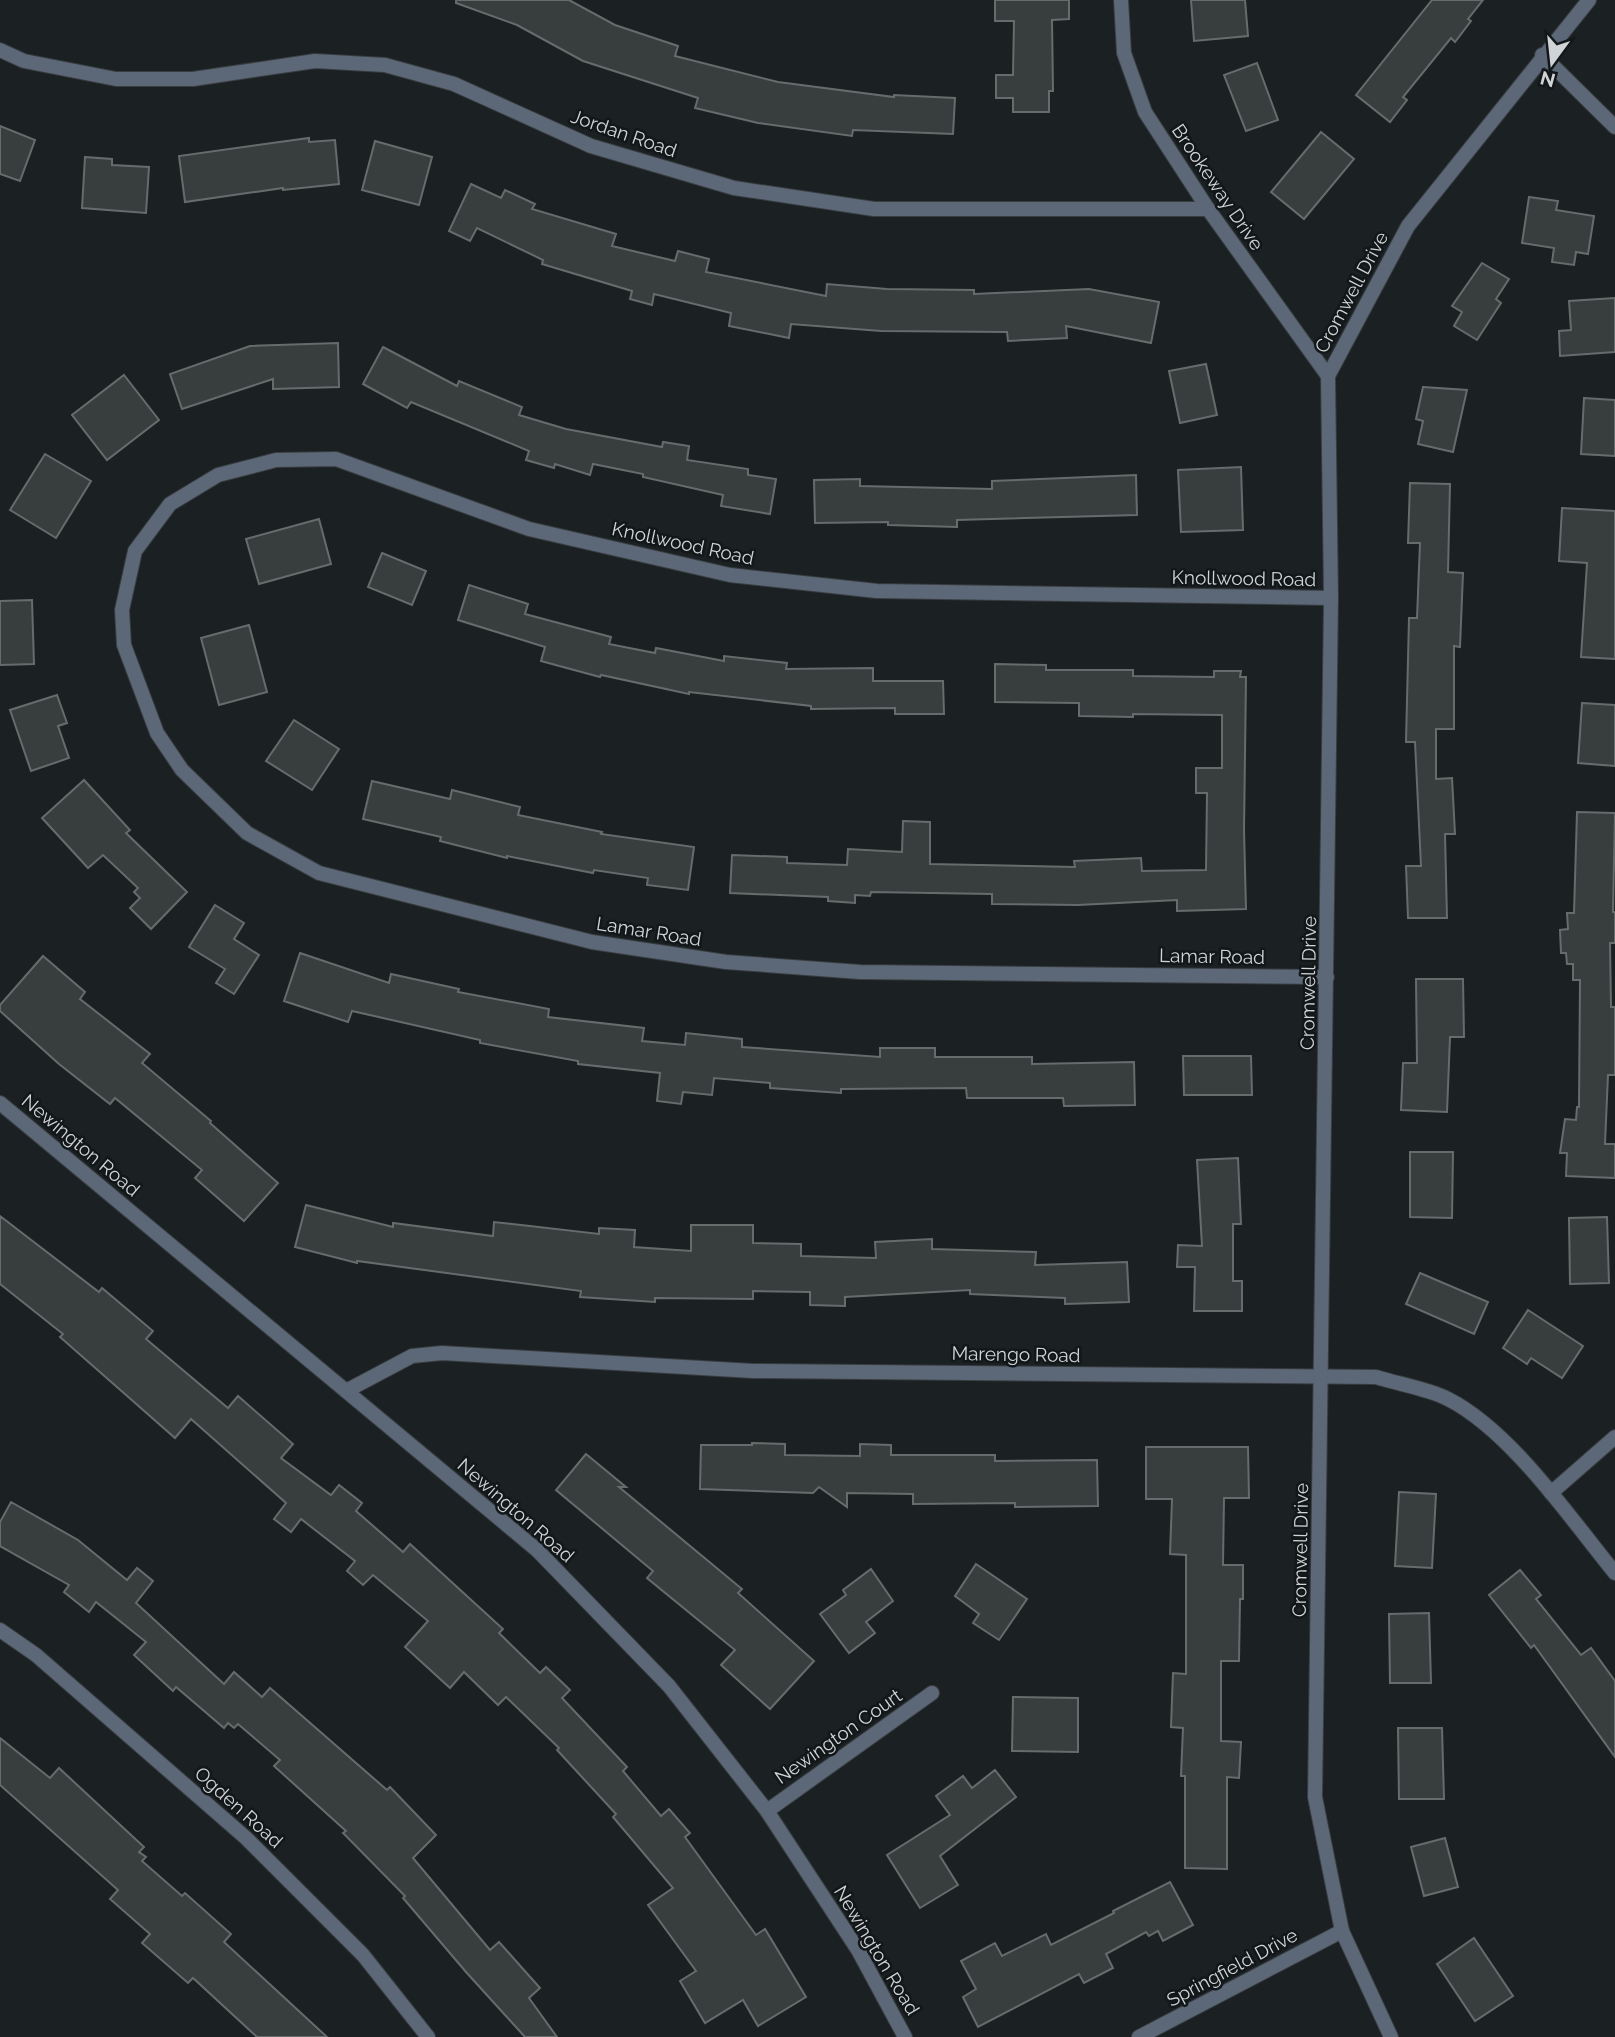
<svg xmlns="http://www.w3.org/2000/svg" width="1615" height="2037" font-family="Raleway,sans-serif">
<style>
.building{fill:#383d3d;stroke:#666c6c;stroke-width:2}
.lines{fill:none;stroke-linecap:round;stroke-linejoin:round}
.street-casing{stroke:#383d3f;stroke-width:16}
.street{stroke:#5c6778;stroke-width:14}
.labels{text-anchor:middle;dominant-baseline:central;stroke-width:5;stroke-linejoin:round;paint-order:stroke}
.street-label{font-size:19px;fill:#d1d4d6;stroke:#121719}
</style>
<rect width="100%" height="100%" fill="#1b2022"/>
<g class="building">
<path d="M456 0H569L615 25 678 46 675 56 778 82 894 97V95L955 98 953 134 853 130 852 136 758 123 695 108 698 98 583 61 517 25 456 3Z"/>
<path d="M995 0H1069V19L1052 20 1053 91H1049V112H1013V98H996V75H1013L1014 21H995Z"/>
<path d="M1191 0H1245L1248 36 1194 41Z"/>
<path d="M1432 0H1483L1468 19 1471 21 1455 42 1451 38 1403 97 1407 100 1390 122 1356 95Z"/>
<path d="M1257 63 1278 120 1246 131 1224 75Z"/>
<path d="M0 126 35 140 20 181 0 174Z"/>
<path d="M1321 132 1354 159 1304 219 1271 192Z"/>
<path d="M309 138V142L335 140 339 184 283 190V188L185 202 179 156Z"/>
<path d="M375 141 432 157 419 205 362 190Z"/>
<path d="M85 157 112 159V165L149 167 146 213 82 208Z"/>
<path d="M471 184 501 198 505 190 535 204 532 209 616 234 612 246 675 261 678 251 709 259 706 272 826 296 827 284 887 289 974 290V294L1089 289 1159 302 1151 343 1066 326 1067 338 1008 341 1007 332 881 331 791 324 789 338 729 326 731 313 654 294 652 305 630 299 632 291 542 264 543 260 477 228 470 241 449 231Z"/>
<path d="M1529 197 1558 201 1556 210 1594 216 1588 254 1576 252 1574 265 1552 262 1554 248 1522 243Z"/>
<path d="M1482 263 1509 279 1496 299 1501 303 1477 340 1454 326 1462 312 1452 306Z"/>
<path d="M1615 298V352L1560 356 1559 331 1571 330 1569 301Z"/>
<path d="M338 343 339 387 273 389V379L182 409 170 374 250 346Z"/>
<path d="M383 347 457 386 459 381 522 407 519 415 566 429 662 447 663 442 689 446 687 460 748 469V475L776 479 770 514 721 506 723 495 643 477V474L593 464 590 475 555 464 554 468 526 460 529 451 411 402 407 408 363 384Z"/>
<path d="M1206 364 1217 415 1180 423 1169 371Z"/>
<path d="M124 375 159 420 107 460 72 415Z"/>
<path d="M1423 387 1467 390 1453 452 1418 444 1423 421 1416 419Z"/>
<path d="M1584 398 1615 400V456L1581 454Z"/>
<path d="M45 454 91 481 56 538 10 510Z"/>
<path d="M1241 467 1243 530 1181 532 1178 470Z"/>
<path d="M1136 475 1137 515 957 520V527L888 525V522L815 523 814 480 860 479V486L992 489V481Z"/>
<path d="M1410 483 1450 484 1448 572 1463 573 1460 647 1454 646V729H1436V779L1452 778 1455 834H1445L1447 918H1408L1406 866H1421L1415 742H1406L1409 618H1417L1420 543H1408Z"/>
<path d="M1562 508 1615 511V659L1581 657 1587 563 1559 561Z"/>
<path d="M319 519 331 564 259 584 246 539Z"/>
<path d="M382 553 426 571 412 605 368 587Z"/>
<path d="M469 585 528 604 525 614 611 637 609 644 655 653 656 648 724 661V656L787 663 786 669 873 668V681H943L944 714H895V708L811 709V706L689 692V694L601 675 600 677 541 661 545 647 458 620Z"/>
<path d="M32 600 34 664 0 665V601Z"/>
<path d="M249 625 267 692 219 705 201 638Z"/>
<path d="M995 664 1046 665V670H1133V676L1214 677V671H1241L1240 677H1246L1244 830 1246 909 1177 911V900L1078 905 992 904V894L871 892 870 896 855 895V903L828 901V897L730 893 732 855 787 857V863L847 865 848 849 902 852 903 821 930 822V864L1075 867 1074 861 1141 858 1142 871 1206 870 1207 793H1196V768H1222V715L1133 714V717L1079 716V703L995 702Z"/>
<path d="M57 695 67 723 58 726 69 758 31 771 10 710Z"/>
<path d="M1582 703 1615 705V766L1578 763Z"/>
<path d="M294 720 339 749 312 790 266 761Z"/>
<path d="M84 780 130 830 126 833 187 892 151 929 130 908 140 898 134 892 138 888 103 855 88 868 42 818Z"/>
<path d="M372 781 450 799 452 790 520 807 518 815 602 832 601 834 694 847 688 890 647 885 648 878 594 870 593 873 507 856V858L440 841 441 837 363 819Z"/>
<path d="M1577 812 1615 813 1613 912H1615V943H1610L1611 1007H1615V1075H1608L1605 1144H1615V1178L1566 1176 1567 1153H1560L1565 1119 1576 1120 1577 1107H1579L1580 980H1573V964H1567L1566 953H1561L1560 930 1568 929 1567 913H1574Z"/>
<path d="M215 905 244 923 234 939 259 955 234 994 216 983 225 969 189 947Z"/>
<path d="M300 953 389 983 391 974 459 989 458 992 549 1009 548 1017 644 1028 642 1041 685 1045 686 1033 742 1039V1047L880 1057V1048H935V1057H1032V1064L1134 1062 1135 1105 1064 1106 1063 1098H967L966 1088 841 1089V1093L770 1088V1083L714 1078 712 1095 683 1092 681 1104 657 1101 660 1073 578 1064V1061L480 1043V1040L352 1011 348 1022 284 1001Z"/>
<path d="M43 956 85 992 80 999 150 1054 142 1063 211 1121 210 1123 278 1183 244 1221 195 1178 202 1170 115 1098 110 1104 59 1064 0 1011V1005Z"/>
<path d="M1416 979H1463L1464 1037H1450L1447 1112 1401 1110 1403 1063H1417Z"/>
<path d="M1183 1056H1251L1252 1095H1184Z"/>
<path d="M1410 1152H1453L1452 1218 1410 1217Z"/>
<path d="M1238 1158 1241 1224H1233V1281H1242V1311H1194L1195 1267H1177L1178 1245 1202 1246 1197 1160Z"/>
<path d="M306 1205 393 1227V1223L493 1236 494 1222 599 1234V1228L635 1230 634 1247 691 1251V1225H753V1243L801 1244V1256L876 1258 875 1242 932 1239V1249L1036 1252 1035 1265 1127 1262 1129 1302 1065 1304V1298L970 1294V1290L845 1297V1306L810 1305V1292L753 1291V1299L655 1298V1302L580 1297 581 1291 357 1261V1263L295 1247Z"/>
<path d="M0 1216 99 1292 102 1288 153 1331 146 1339 228 1408 238 1396 293 1444 281 1458 331 1495 339 1485 362 1503 356 1511 403 1552 410 1544 503 1629 499 1633 540 1673 546 1667 570 1690 562 1698 627 1767 623 1771 661 1816 669 1809 690 1833 685 1837 756 1935 765 1929 806 1997 758 2026 743 2000 705 2023 680 1981 696 1971 648 1905 673 1888 613 1817 616 1814 557 1750 559 1748 506 1697 498 1705 464 1672 450 1688 405 1647 428 1621 373 1575 363 1585 347 1571 355 1561 301 1519 291 1532 274 1519 286 1503 191 1419 175 1438 60 1337 63 1334 0 1284Z"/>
<path d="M1607 1217 1609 1283 1570 1284 1569 1218Z"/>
<path d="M1420 1273 1488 1302 1474 1334 1406 1304Z"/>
<path d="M1528 1310 1583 1346 1562 1378 1531 1358 1527 1364 1503 1348Z"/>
<path d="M752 1443 785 1444V1455L860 1456V1444L891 1445V1455H995V1461L1097 1460 1098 1506 1015 1507V1503L913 1504V1494L847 1493V1507L819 1487 813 1493 700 1489 701 1445H752Z"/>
<path d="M1146 1447H1248L1249 1498H1224L1223 1565H1243V1599H1240L1239 1661H1221V1741L1241 1742 1239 1778 1227 1777V1869L1185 1868V1776H1181L1183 1728 1171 1727 1173 1673 1186 1674V1555L1170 1554 1172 1499H1146Z"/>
<path d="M586 1454 626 1487H619L742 1589 738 1593 814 1661 770 1709 721 1665 735 1650 647 1578 653 1571 556 1490Z"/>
<path d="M1399 1492 1436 1494 1432 1568 1395 1566Z"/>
<path d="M11 1502 78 1540 127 1580 137 1568 153 1581 136 1603 224 1684 234 1672 262 1697 270 1688 387 1790 390 1787 436 1835 413 1858 490 1950 499 1942 540 1988 529 1998 557 2037H525L466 1972 403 1898 405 1896 343 1833 346 1831 274 1766 280 1760 238 1724 234 1728 228 1723 224 1728 176 1687 173 1691 134 1655 146 1642 96 1602 89 1612 64 1592 69 1585 0 1546V1522Z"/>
<path d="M976 1564 1027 1599 999 1640 973 1623 979 1614 955 1596Z"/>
<path d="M871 1569 893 1601 866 1622 875 1633 849 1653 820 1614 846 1595 843 1590Z"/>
<path d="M1520 1570 1541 1595 1536 1599 1581 1655 1591 1648 1615 1681V1757L1534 1645 1531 1648 1489 1595Z"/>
<path d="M1429 1613 1431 1683H1390L1389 1614Z"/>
<path d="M1013 1697 1078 1698V1752L1012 1751Z"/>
<path d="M1398 1728H1442L1444 1799H1399Z"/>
<path d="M0 1738 50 1778 59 1768 144 1847 139 1852 146 1857 142 1861 182 1896 185 1893 231 1934 224 1942 327 2037H257L193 1978 188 1983 142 1943 150 1934 110 1899 118 1890 0 1785Z"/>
<path d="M995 1770 1016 1797 940 1856 958 1885 920 1908 887 1855 950 1815 936 1796 963 1776 972 1788Z"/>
<path d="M1445 1838 1458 1887 1424 1896 1411 1847Z"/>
<path d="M1170 1882 1193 1925 1163 1941 1158 1931 1149 1936 1146 1932 1106 1954 1113 1968 1084 1983 1079 1974 978 2027 963 1997 976 1989 961 1961 995 1943 1002 1956 1046 1934 1051 1945 1114 1913 1113 1911Z"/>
<path d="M1474 1938 1513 1996 1475 2021 1437 1964Z"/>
</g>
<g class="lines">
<g class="street-casing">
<g id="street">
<path d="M1121 0 1124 53 1145 112 1208 209 1328 376"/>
<path d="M0 50 24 61 116 79H193L315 61 385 65 454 84 591 146 734 188 874 209H1208"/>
<path d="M1542 55 1615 127"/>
<path d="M1327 977 860 972 726 962 592 942 319 873 247 833 182 770 157 733 124 645 122 610 135 551 170 504 218 475 276 460 336 459 529 529 730 575 877 591 1331 598"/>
<path d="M0 1103 537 1550 669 1686 767 1811 858 1950 905 2037"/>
<path d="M346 1391 412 1356 442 1353 753 1371 1376 1377C1398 1384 1429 1389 1448 1399 1511 1431 1570 1518 1615 1573"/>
<path d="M1551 1493 1615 1437"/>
<path d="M0 1630 36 1655 246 1838 363 1955 428 2037"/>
<path d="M767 1811 932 1693"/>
<path d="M1139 2037 1342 1931"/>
<path d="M1391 2037 1342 1931 1315 1797 1331 598 1328 376 1408 226 1589 0"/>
</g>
</g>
<use href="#street" class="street"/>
</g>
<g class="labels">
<g class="street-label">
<text transform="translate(624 133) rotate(19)">Jordan Road</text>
<text transform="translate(1218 187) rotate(56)">Brookeway Drive</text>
<text transform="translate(1351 292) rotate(-62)">Cromwell Drive</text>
<text transform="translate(683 543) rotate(12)">Knollwood Road</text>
<text transform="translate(1244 578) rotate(1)">Knollwood Road</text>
<text transform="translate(649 931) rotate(9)">Lamar Road</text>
<text transform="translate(1212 956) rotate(1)">Lamar Road</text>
<text transform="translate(1308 983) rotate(-89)">Cromwell Drive</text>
<text transform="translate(81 1145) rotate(40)">Newington Road</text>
<text transform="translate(1016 1354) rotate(1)">Marengo Road</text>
<text transform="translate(516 1510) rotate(41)">Newington Road</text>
<text transform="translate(1300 1550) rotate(-89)">Cromwell Drive</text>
<text transform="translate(838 1736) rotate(-35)">Newington Court</text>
<text transform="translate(239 1807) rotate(42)">Ogden Road</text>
<text transform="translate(877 1950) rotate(59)">Newington Road</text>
<text transform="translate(1232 1967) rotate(-28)">Springfield Drive</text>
</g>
</g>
<g transform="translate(1552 63) rotate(195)" stroke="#121719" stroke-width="5" paint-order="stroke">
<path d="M0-5L12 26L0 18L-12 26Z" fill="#d1d4d6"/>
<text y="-10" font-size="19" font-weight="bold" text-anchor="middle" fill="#d1d4d6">N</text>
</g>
</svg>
